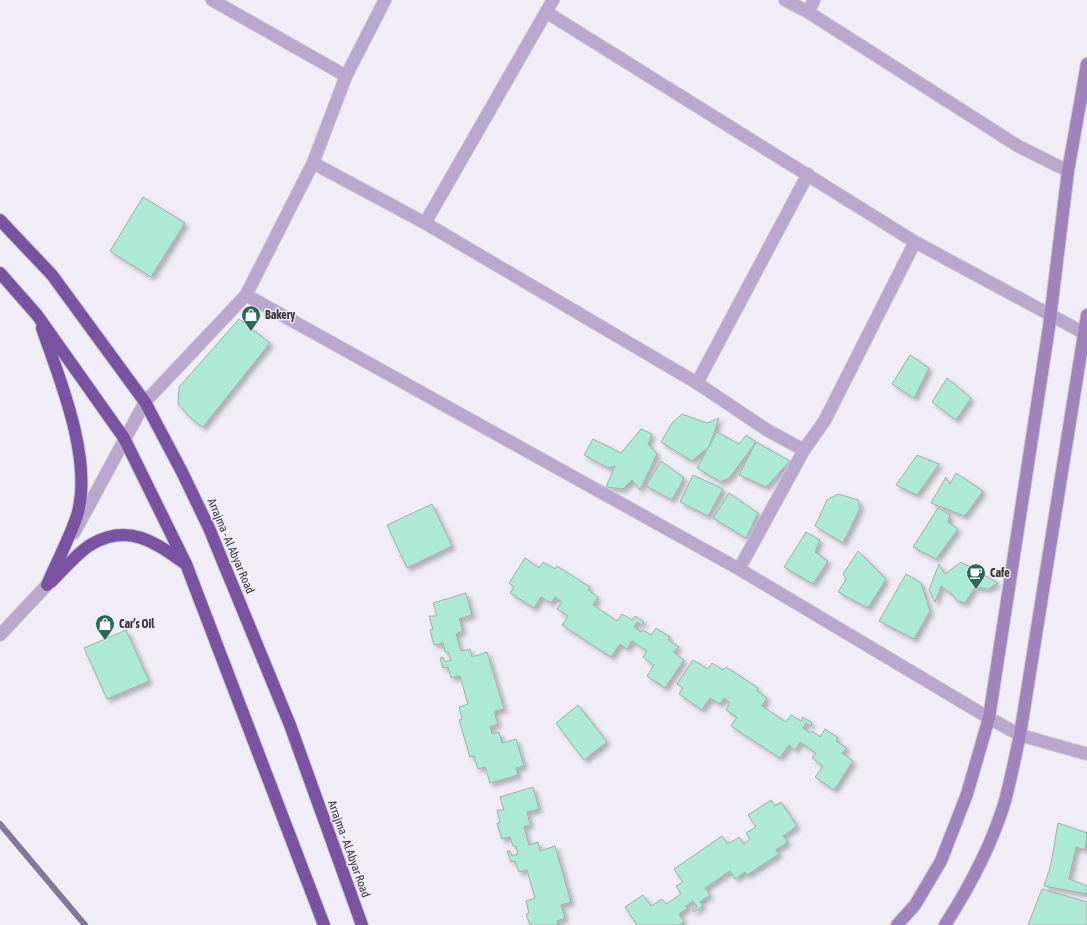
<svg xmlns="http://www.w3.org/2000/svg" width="1087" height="925" font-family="'Asap Condensed',sans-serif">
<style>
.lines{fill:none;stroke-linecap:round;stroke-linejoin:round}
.stream{stroke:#867798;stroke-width:6}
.building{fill:#acead6;stroke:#a2aca8;filter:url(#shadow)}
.street-casing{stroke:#ccc8d0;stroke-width:14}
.secondary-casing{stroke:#ccc8d0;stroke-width:14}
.highway-casing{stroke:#ccc8d0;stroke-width:14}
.street{stroke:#b9a7ce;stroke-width:12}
.secondary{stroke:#9e83bc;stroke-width:12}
.highway{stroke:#7a52a2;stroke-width:12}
.labels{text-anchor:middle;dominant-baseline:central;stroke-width:3;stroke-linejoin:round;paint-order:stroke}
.poi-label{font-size:12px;font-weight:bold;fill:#373639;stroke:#f1edf6;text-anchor:start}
.street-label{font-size:12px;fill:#373639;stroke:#f1edf6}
</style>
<defs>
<filter id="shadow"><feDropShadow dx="3.5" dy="3.5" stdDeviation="2" flood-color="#0004"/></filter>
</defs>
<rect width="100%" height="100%" fill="#f1edf6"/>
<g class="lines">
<path class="stream" d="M0 824 85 925"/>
</g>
<g class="building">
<path d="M143 197 185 223 151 277 110 251Z"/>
<path d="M239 319 270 343 203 427 192 419 178 404 179 387Z"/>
<path d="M910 355 929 368 914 398 892 384Z"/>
<path d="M947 378 971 398 956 420 932 402Z"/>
<path d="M682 414 707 423 719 418 709 447 692 461 661 442 672 423Z"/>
<path d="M641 429 652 434 648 444 657 454 640 490 632 480 623 489 606 487 615 466 608 468 584 455 593 439 621 453Z"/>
<path d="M717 432 739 444 746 435 756 442 730 477 721 482 697 468Z"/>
<path d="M756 442 790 461 766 487 739 475Z"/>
<path d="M917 455 939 464 917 495 896 485Z"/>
<path d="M661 461 684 478 672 500 646 486Z"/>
<path d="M956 473 983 491 965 516 931 503 946 477 950 484Z"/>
<path d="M693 475 723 489 708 516 680 502Z"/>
<path d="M729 493 758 513 746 538 713 518Z"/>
<path d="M838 494 858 500 860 508 843 543 815 526 827 500Z"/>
<path d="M432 504 452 546 407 568 387 525Z"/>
<path d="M938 508 950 515 948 522 958 529 936 559 913 547Z"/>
<path d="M806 532 820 540 815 552 828 561 813 584 784 567Z"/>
<path d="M858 551 886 579 868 608 838 592 846 579 843 574Z"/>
<path d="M525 558 539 568 543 562 555 569 557 566 590 587 588 590 598 597 593 605 617 621 622 614 632 620 635 616 644 622 642 625 637 622 634 627 641 632 643 630 651 635 656 628 670 637 668 640 679 647 673 652 684 660 665 688 647 676 654 665 643 657 647 651 632 641 627 649 620 644 611 657 562 625 568 616 557 609 562 602 555 597 551 603 541 597 534 608 510 593 514 587 509 583Z"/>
<path d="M961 562 998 583 988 589 975 587 965 603 957 601 953 595 941 586 935 602 929 590 939 564 945 574Z"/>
<path d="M906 574 921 583 930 611 914 639 879 621Z"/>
<path d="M466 593 472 615 459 619 463 631 456 634 461 651 470 649 472 657 487 652 504 709 494 711 498 724 490 727 492 734 499 732 502 743 516 739 524 766 516 768 518 775 490 783 485 767 478 769 474 756 470 757 459 720 462 719 459 707 468 704 460 676 451 678 448 667 443 668 440 658 443 657 445 662 451 660 448 652H445L443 643 434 645 430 630 433 629 429 616H437L433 603Z"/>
<path d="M126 630 149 681 107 699 84 648Z"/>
<path d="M693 660 708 669 712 663 723 670 726 667 758 688 757 691 767 698 762 706 786 722 791 715 801 721 803 717 812 723 811 726 806 723 803 728 810 733 812 731 820 737 825 729 838 738 836 741 847 748 842 753 853 761 834 790 815 777 823 766 812 758 816 753 800 742 795 750 789 745 780 758 731 726 737 717 726 710 730 703 724 698 720 704 710 698 702 710 679 694 683 688 677 684Z"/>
<path d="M578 705 607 742 584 760 556 723Z"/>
<path d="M533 787 539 809 527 812 530 825 524 827 529 845 538 842 540 851 555 846 571 902 561 905 565 918 557 921 558 925H530L526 914 529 913 526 901 535 898 527 870 519 872 515 861 511 862 507 851H510L512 856 518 854 516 846H513L510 837 502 839 497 823H500L497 810H504L500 797Z"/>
<path d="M771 800 775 806 781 802 797 826 783 836 788 842 776 850 779 854 747 875 745 872 735 879 730 871 705 888 710 895 700 902 703 906 694 912 692 910 697 907 693 901 686 906 687 909 679 914 684 922 679 925H637L625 907 643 895 651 906 662 899 666 904 681 894 676 886 683 882 674 869 722 836 728 844 739 837 744 844 750 839 746 833 756 827 748 815Z"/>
<path d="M1058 823 1087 833 1085 850 1076 847 1069 879 1087 886V894L1044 886 1051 864Z"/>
<path d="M1042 889 1087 902V925H1028Z"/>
</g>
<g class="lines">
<g class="street-casing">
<g id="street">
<path d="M212 0 346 76"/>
<path d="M785 0 808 12 1018 146 1068 171"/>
<path d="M808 12 814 0"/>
<path d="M313 163 425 223 697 383 767 430 804 450 825 420 915 242 546 12"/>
<path d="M425 223 553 0"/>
<path d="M915 242 1084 333"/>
<path d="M246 295 739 569 989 718 1020 735 1087 754"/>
<path d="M697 383 808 174"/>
<path d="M74 533 145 402 246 295 313 163 346 76 385 0"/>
<path d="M739 569 804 450"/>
<path d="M0 635 47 585 52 576"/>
</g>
</g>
<g class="secondary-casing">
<g id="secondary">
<path d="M897 925 915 905 941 861 967 794 989 718 1049 327 1068 171 1087 64"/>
<path d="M945 925C970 886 992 845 1005 801 1011 779 1015 757 1020 735L1087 315"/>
</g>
</g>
<g class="highway-casing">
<g id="highway">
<path d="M0 220 52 275 145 402 182 472 209 528 290 725 362 925"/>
<path d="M0 273 37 315 124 438 186 564 324 925"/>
<path d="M42 328C60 380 92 457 78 512 72 534 56 563 47 585"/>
<path d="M51 582C62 571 79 551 92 544 128 523 155 542 184 563"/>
</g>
</g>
<use href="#street" class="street"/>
<use href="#secondary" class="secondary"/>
<use href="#highway" class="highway"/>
</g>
<defs>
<g id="shop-pin" transform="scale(1)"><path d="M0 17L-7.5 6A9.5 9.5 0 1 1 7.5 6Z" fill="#286958" stroke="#f1edf6"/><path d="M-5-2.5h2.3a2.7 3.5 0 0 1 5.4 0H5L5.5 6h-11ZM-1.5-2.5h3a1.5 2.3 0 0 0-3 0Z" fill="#fff"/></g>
<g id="cafe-pin" transform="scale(1)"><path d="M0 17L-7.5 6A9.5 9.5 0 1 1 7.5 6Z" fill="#286958" stroke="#f1edf6"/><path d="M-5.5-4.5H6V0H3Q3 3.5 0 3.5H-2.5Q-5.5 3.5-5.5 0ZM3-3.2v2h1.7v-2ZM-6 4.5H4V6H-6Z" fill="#fff"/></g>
</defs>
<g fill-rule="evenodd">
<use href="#shop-pin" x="251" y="315"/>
<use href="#cafe-pin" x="976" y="573"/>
<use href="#shop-pin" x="105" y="624"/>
</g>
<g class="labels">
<g class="poi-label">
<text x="265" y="315">Bakery</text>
<text x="990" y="573">Cafe</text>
<text x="119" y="624">Car’s Oil</text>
</g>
<g class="street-label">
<text transform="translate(231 546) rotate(67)">Arrajma - Al Abyar Road</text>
<text transform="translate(349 849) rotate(70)">Arrajma - Al Abyar Road</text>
</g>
</g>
</svg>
